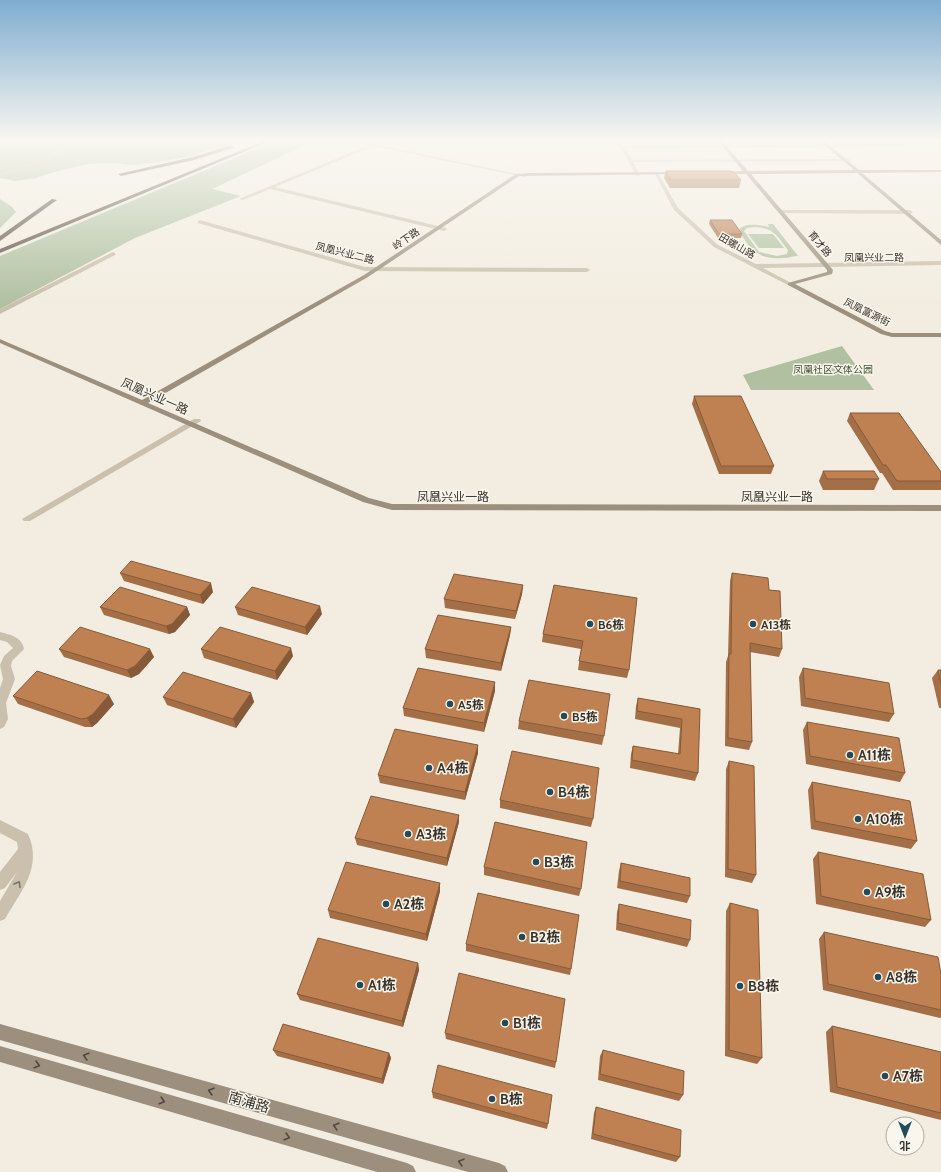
<svg xmlns="http://www.w3.org/2000/svg" width="941" height="1172" font-family="Cabin,'Noto Sans SC',sans-serif">
<style>
.green{fill:#b0c0a1;fill-rule:evenodd}
.lines{fill:none;stroke-linecap:round;stroke-linejoin:round}
.street{fill:#cac0ad;fill-rule:evenodd}
.secondary{fill:#9d8f7e;fill-rule:evenodd}
.highway{fill:#594e43;fill-rule:evenodd}
.wall{fill:#a46f47}
.shaded-wall{fill:#865a39}
.building{fill:#bf8152;stroke:#865a39}
.oneway{stroke:#7a7266}
.oneway2{stroke:#514940}
.poi-dot{fill:#234a58;stroke:#f9f6ed;stroke-width:1.5}
.labels{text-anchor:middle;dominant-baseline:central;stroke-width:3;stroke-linejoin:round;paint-order:stroke}
.far-street-label{font-size:10px;fill:#38322b;stroke:#f9f6ed}
.far-park-label{font-size:10px;fill:#405530;stroke:#f9f6ed}
.street-label{font-size:12px;fill:#38322b;stroke:#f9f6ed}
.poi-label{font-size:12px;font-weight:bold;fill:#38322b;stroke:#f9f6ed;text-anchor:start}
.near-poi-label{font-size:14px;font-weight:bold;fill:#38322b;stroke:#f9f6ed;text-anchor:start}
.near-street-label{font-size:14px;fill:#38322b;stroke:#f9f6ed}
</style>
<rect width="100%" height="100%" fill="#f2ede0"/>
<g class="green">
<path d="M0 141H238L192 156 158 162 134 165 109 163 88 164 54 172 36 178 15 181 0 178Z"/>
<path d="M275 141H314L212 189 241 196 135 238 0 309V256Z"/>
<path d="M0 199 12 207 16 212 0 228Z"/>
<path d="M768 224H773L798 256C793 256 788 258 783 258 760 260 749 250 739 230 744 222 760 225 769 227ZM755 227C774 228 777 236 788 250L787 254 777 256 759 252 744 231 747 228Z"/>
<path d="M748 234H773L784 248H759Z"/>
<path d="M842 346 874 390H751L743 375Z"/>
</g>
<g class="lines">
<g class="street">
<path d="M86 141H92L68 149 25 169 0 176V174C30 167 56 148 86 141Z"/>
<path d="M352 141 374 144 391 141 379 145 527 176 525 177 374 146 275 187 446 228 447 229 444 231 270 189 243 200 239 199 369 145Z"/>
<path d="M610 141H614L624 146 908 144 910 145 908 146 626 148 632 160 849 159 851 160 849 161 633 162 640 175 638 176 636 175 621 148Z"/>
<path d="M654 172 658 173 678 208 718 245 756 264 941 261V265L763 268 793 284 788 285 714 247 674 210Z"/>
<path d="M782 210H910L913 212 910 214 780 213V211Z"/>
<path d="M200 220 365 267 587 268 590 270 587 272 365 271 198 223V221Z"/>
<path d="M113 252 116 254 115 255 0 314V309Z"/>
<path d="M194 419H200L201 421 30 521H24L22 519Z"/>
<path d="M0 632C11 635 22 637 24 649L12 661 11 666 15 679 6 703 8 719 4 727 0 729V688L3 679 0 665 4 656 13 648 7 642 0 640Z"/>
<path d="M0 820 28 834C43 867 21 891 5 919L0 921V901L17 872 5 888 0 890V872L18 849 17 842 0 833Z"/>
</g>
<g class="secondary">
<path d="M718 141H722L748 171 854 170 820 141H824L859 170H941V172L862 173 941 240V245L857 173 751 174 833 270 832 274 795 284 885 331 892 333H941V337H892L881 334 788 285V283L827 272V270L746 174H720L722 172 743 171Z"/>
<path d="M678 172 680 174 519 176 368 277 148 403 369 498 392 504 941 505V511L392 510 363 502 0 343V339L2 340 142 400 364 275 516 174 530 173Z"/>
<path d="M0 1024 499 1163 505 1166 508 1172H468L0 1040Z"/>
<path d="M0 1046 407 1163 413 1166 416 1172H377L0 1062Z"/>
</g>
<g class="highway">
<path d="M264 141H270L0 253V249Z"/>
<path d="M231 145 234 147 233 148 194 160 121 176 118 174 193 157Z"/>
<path d="M52 199 57 200 0 241V236Z"/>
</g>
</g>
<g class="wall">
<path d="M666 171 741 180 739 188H670L664 178Z"/>
<path d="M710 220 742 234 741 238H718L709 224Z"/>
<path d="M694 396 774 466 771 474H719L692 404Z"/>
<path d="M850 413 941 472V490H893L882 473H880L847 421Z"/>
<path d="M823 471 879 479 874 490H823L819 481Z"/>
<path d="M120 573 213 592 203 604 124 581Z"/>
<path d="M732 573 769 590 782 649 779 657 750 652 752 742 749 750 725 746 726 662 728 656 730 581Z"/>
<path d="M523 585 522 594 515 619 445 608 444 599Z"/>
<path d="M554 585 629 670 627 678 578 670 581 649 542 642 543 634Z"/>
<path d="M100 607H187L190 615 175 632 169 634 104 615Z"/>
<path d="M235 607 322 614 307 635 238 615Z"/>
<path d="M511 627 510 635 501 671 426 658 425 649Z"/>
<path d="M59 649 154 657 139 674 131 678 64 657Z"/>
<path d="M201 649 293 656 277 680 204 658Z"/>
<path d="M803 668 894 714 889 722 801 706 799 677Z"/>
<path d="M938 670H941V708H939L932 678Z"/>
<path d="M495 691 484 732 404 716 403 708Z"/>
<path d="M251 693 254 702 236 728 167 705 163 697Z"/>
<path d="M13 696 114 704 97 723 92 727H85L18 704Z"/>
<path d="M638 698 700 709 698 773 695 781 630 768 631 754 633 746 678 754 680 728 635 719 636 706Z"/>
<path d="M519 721 604 736 602 745 518 729Z"/>
<path d="M807 722 905 773 900 782 806 764 803 730Z"/>
<path d="M478 745V753L465 800 380 783 378 775Z"/>
<path d="M729 761 756 875 752 883 725 877 726 769Z"/>
<path d="M812 782 917 841 911 849 811 829 808 790Z"/>
<path d="M500 800 593 819 591 827 500 808Z"/>
<path d="M459 822 447 866 357 845 355 838Z"/>
<path d="M818 852 931 920 925 927 816 904 813 859Z"/>
<path d="M621 863 690 896 687 903 617 888 619 871Z"/>
<path d="M484 867 581 889 579 896 484 875Z"/>
<path d="M440 883V891L427 941 330 918 328 910Z"/>
<path d="M730 903 762 1058 757 1064 725 1056 726 911Z"/>
<path d="M619 904 690 940 687 947 616 930 617 912Z"/>
<path d="M824 932 941 974V1017L940 1018 823 990 819 939Z"/>
<path d="M466 944 571 969 570 975 466 951Z"/>
<path d="M418 963 419 970 403 1027 300 1000 297 994Z"/>
<path d="M832 1026 941 1052V1120L830 1092 826 1032Z"/>
<path d="M445 1033 556 1062 555 1068 446 1039Z"/>
<path d="M273 1050 389 1053 391 1058 383 1084 277 1056Z"/>
<path d="M603 1050 683 1095 679 1101 598 1080 600 1056Z"/>
<path d="M432 1092 548 1124 547 1129 433 1098Z"/>
<path d="M596 1107 680 1157 676 1162 591 1139 594 1113Z"/>
</g>
<g class="shaded-wall">
<path d="M211 583 213 592 203 604 200 595Z"/>
<path d="M523 585 522 594 515 619 516 611Z"/>
<path d="M320 606 322 614 307 635 305 627Z"/>
<path d="M187 607 190 615 175 632 169 634 166 626Z"/>
<path d="M511 627 510 635 501 671V663Z"/>
<path d="M291 648 293 656 277 680 275 671Z"/>
<path d="M150 649 154 657 139 674 131 678 127 670Z"/>
<path d="M495 682V691L484 732V723Z"/>
<path d="M251 693 254 702 236 728 233 719Z"/>
<path d="M109 695 114 704 97 723 92 727 87 718Z"/>
<path d="M478 745V753L465 800V792Z"/>
<path d="M459 815V822L447 866V858Z"/>
<path d="M440 883V891L427 941 426 934Z"/>
<path d="M418 963 419 970 403 1027 402 1021Z"/>
<path d="M389 1053 391 1058 383 1084 382 1079Z"/>
</g>
<g class="building">
<path d="M666 171H729L734 172 741 180H671Z"/>
<path d="M710 220H732L742 234H719Z"/>
<path d="M694 396H741L774 466H721Z"/>
<path d="M850 413H899L941 472V481H897L886 465H883Z"/>
<path d="M823 471H874L879 479H827Z"/>
<path d="M131 561 211 583 200 595 120 573Z"/>
<path d="M732 573 768 578 769 590 780 591 782 649 750 643 752 742 728 738 729 654H731Z"/>
<path d="M454 574 523 585 516 611 444 599Z"/>
<path d="M554 585 637 598 629 670 579 661 583 641 543 634Z"/>
<path d="M120 587 187 607 172 624 166 626 100 607Z"/>
<path d="M252 587 320 606 305 627 235 607Z"/>
<path d="M438 615 511 627 501 663 425 649Z"/>
<path d="M80 627 150 649 135 666 127 670 59 649Z"/>
<path d="M220 627 291 648 275 671 201 649Z"/>
<path d="M418 668 495 682 484 723 403 708Z"/>
<path d="M803 668 889 683 894 714 805 698Z"/>
<path d="M938 670H941V684Z"/>
<path d="M37 671 109 695 93 714 87 718 81 719 13 696Z"/>
<path d="M183 672 251 693 233 719 163 697Z"/>
<path d="M529 680 610 694 604 736 519 721Z"/>
<path d="M638 698 700 709 698 773 632 760 633 746 680 754 682 719 637 711Z"/>
<path d="M807 722 899 738 905 773 810 756Z"/>
<path d="M395 729 478 745 465 792 378 775Z"/>
<path d="M512 751 599 768 593 819 500 800Z"/>
<path d="M729 761 754 766 756 875 728 869Z"/>
<path d="M812 782 910 801 917 841 815 821Z"/>
<path d="M371 796 459 815 447 858 355 838Z"/>
<path d="M495 822 587 842 581 889 484 867Z"/>
<path d="M818 852 923 874 931 920 821 896Z"/>
<path d="M346 862 440 883 426 934 328 910Z"/>
<path d="M621 863 690 878V896L620 881Z"/>
<path d="M478 893 579 915 571 969 466 944Z"/>
<path d="M730 903 758 910 762 1058 729 1050Z"/>
<path d="M619 904 691 920 690 940 618 923Z"/>
<path d="M824 932 938 957 941 974V1010L828 984Z"/>
<path d="M318 938 418 963 402 1021 297 994Z"/>
<path d="M459 973 565 999 556 1062 445 1033Z"/>
<path d="M283 1024 389 1053 382 1079 273 1050Z"/>
<path d="M832 1026 941 1052V1113L837 1087Z"/>
<path d="M603 1050 684 1071 683 1095 600 1074Z"/>
<path d="M438 1065 552 1095 548 1124 432 1092Z"/>
<path d="M596 1107 681 1130 680 1157 593 1134Z"/>
</g>
<defs><path id="oneway-chevron" d="M-2-3.5L2.5 0L-2 3.5" fill="none" stroke-width="1.6" stroke-linecap="round" stroke-linejoin="round"/></defs>
<use class="oneway" href="#oneway-chevron" transform="translate(18 884) rotate(-59)"/>
<g class="oneway2">
<use href="#oneway-chevron" transform="translate(86 1056) rotate(-164)"/>
<use href="#oneway-chevron" transform="translate(37 1065) rotate(16)"/>
<use href="#oneway-chevron" transform="translate(211 1091) rotate(-164)"/>
<use href="#oneway-chevron" transform="translate(162 1101) rotate(16)"/>
<use href="#oneway-chevron" transform="translate(336 1126) rotate(-164)"/>
<use href="#oneway-chevron" transform="translate(287 1137) rotate(16)"/>
<use href="#oneway-chevron" transform="translate(461 1162) rotate(-164)"/>
</g>
<linearGradient id="sky" x2="0" y2="1"><stop stop-color="#7fadd0"/><stop offset="0.46" stop-color="#f9f7f1"/><stop offset="1" stop-color="#f9f7f1" stop-opacity="0"/></linearGradient>
<rect width="941" height="305" fill="url(#sky)"/>
<g class="poi-dot">
<circle cx="590" cy="624" r="4"/>
<circle cx="753" cy="624" r="4"/>
<circle cx="450" cy="704" r="4"/>
<circle cx="564" cy="716" r="4"/>
<circle cx="850" cy="755" r="4"/>
<circle cx="429" cy="768" r="4"/>
<circle cx="550" cy="792" r="4"/>
<circle cx="858" cy="819" r="4"/>
<circle cx="408" cy="834" r="4"/>
<circle cx="536" cy="862" r="4"/>
<circle cx="867" cy="892" r="4"/>
<circle cx="386" cy="904" r="4"/>
<circle cx="522" cy="937" r="4"/>
<circle cx="878" cy="977" r="4"/>
<circle cx="360" cy="985" r="4"/>
<circle cx="740" cy="986" r="4"/>
<circle cx="505" cy="1023" r="4"/>
<circle cx="885" cy="1076" r="4"/>
<circle cx="492" cy="1099" r="4"/>
</g>
<g class="labels">
<g class="far-street-label">
<text transform="translate(406 239) rotate(-34)">岭下路</text>
<text transform="translate(820 244) rotate(50)">育才路</text>
<text transform="translate(737 246) rotate(30)">田螺山路</text>
<text transform="translate(345 253) rotate(14)">凤凰兴业二路</text>
<text x="874" y="257">凤凰兴业二路</text>
<text transform="translate(867 312) rotate(26)">凤凰富源街</text>
</g>
<g class="far-park-label">
<text x="833" y="369">凤凰社区文体公园</text>
</g>
<g class="street-label">
<text transform="translate(155 396) rotate(24)">凤凰兴业一路</text>
<text x="453" y="496">凤凰兴业一路</text>
<text x="777" y="496">凤凰兴业一路</text>
</g>
<g class="poi-label">
<text x="598" y="624">B6栋</text>
<text x="761" y="624">A13栋</text>
<text x="458" y="704">A5栋</text>
<text x="572" y="716">B5栋</text>
</g>
<g class="near-poi-label">
<text x="858" y="755">A11栋</text>
<text x="437" y="768">A4栋</text>
<text x="558" y="792">B4栋</text>
<text x="866" y="819">A10栋</text>
<text x="416" y="834">A3栋</text>
<text x="544" y="862">B3栋</text>
<text x="875" y="892">A9栋</text>
<text x="394" y="904">A2栋</text>
<text x="530" y="937">B2栋</text>
<text x="886" y="977">A8栋</text>
<text x="368" y="985">A1栋</text>
<text x="748" y="986">B8栋</text>
<text x="513" y="1023">B1栋</text>
<text x="893" y="1076">A7栋</text>
<text x="500" y="1099">B栋</text>
</g>
<g class="near-street-label">
<text transform="translate(249 1102) rotate(16)">南浦路</text>
</g>
</g>
<g transform="translate(905 1136) rotate(180)"><circle r="19" fill="#f9f6ed" stroke="#aca89f"/>
<path d="M0-3L7 15L0 10L-7 15Z" fill="#234a58"/>
<text y="-6" font-size="11" font-weight="bold" text-anchor="middle" fill="#38322b">北</text>
</g>
</svg>
